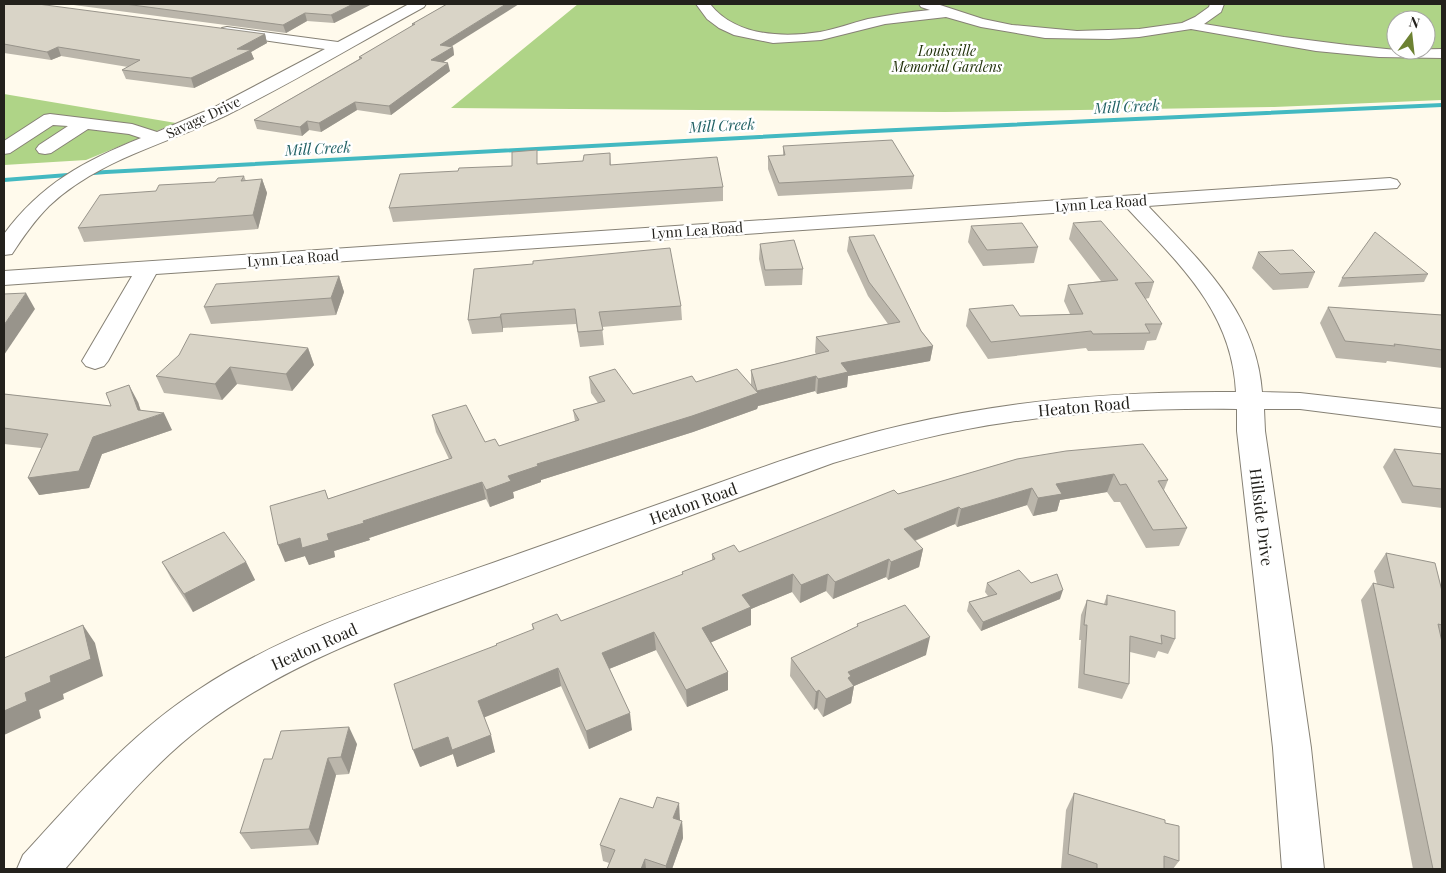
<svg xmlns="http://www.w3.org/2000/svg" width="1446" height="873" font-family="'Playfair Display',serif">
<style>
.green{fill:#afd487;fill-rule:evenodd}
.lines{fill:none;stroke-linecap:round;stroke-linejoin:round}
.stream{fill:#43b9c1;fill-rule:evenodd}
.minor-casing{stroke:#868175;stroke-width:2}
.minor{fill:#fff;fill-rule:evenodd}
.wall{fill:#bbb6ab}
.shaded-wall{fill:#98948b}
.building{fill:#d9d4c7;stroke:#98948b}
.labels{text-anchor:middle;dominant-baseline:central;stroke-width:5;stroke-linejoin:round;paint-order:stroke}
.far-park-label{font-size:14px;font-style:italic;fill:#21310b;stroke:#fff}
.far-street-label{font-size:14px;fill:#23211c;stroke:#fff}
.far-water-label{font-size:15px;font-style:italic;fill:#216165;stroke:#fff}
.street-label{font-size:16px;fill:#23211c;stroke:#fff}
</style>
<rect width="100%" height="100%" fill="#fffaec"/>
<g class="green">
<path d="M578 4H1442V100L1274 107 945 112 451 108ZM1396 20H1426V50H1396Z"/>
<path d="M4 94 176 123 86 160 4 165Z"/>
</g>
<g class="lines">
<path class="stream" d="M1442 103V107L852 134 106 174 4 182V178L106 170 852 130Z"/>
<g class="minor-casing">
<g id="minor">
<path d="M409 4H426L424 7C358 43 294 82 227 115 167 144 99 159 49 206 35 220 23 237 12 254L4 255V234C41 184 84 161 141 138L129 134 88 129 51 153 45 154 39 153 36 149 39 145 68 126 53 125 10 153 4 154V141L44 115 50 114 132 124 157 132 215 107 325 49 227 35 222 34 220 31 222 28 227 27 338 42Z"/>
<path d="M696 4H710C735 36 782 38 820 32 836 29 852 23 868 19 889 15 909 12 930 10L921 7 919 4H937L983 19 1012 25 1077 31 1139 29 1182 23 1195 17 1209 7 1210 4H1224L1221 12 1204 24 1284 37 1347 45 1396 50 1442 49V58L1379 57 1316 51 1191 29 1139 37 1109 39 1045 38 981 27 946 17 885 24 821 40 773 43 734 35 719 28 707 19Z"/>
<path d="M1390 178 1397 180 1400 184 1397 188 1148 206C1201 262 1256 312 1262 392L1300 393 1442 409V427L1300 409H1264L1265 431 1311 748 1324 869H1282L1273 748 1237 431V409C1161 408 1085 411 1010 422 950 430 891 446 833 463 723 503 614 544 504 585 401 623 292 659 203 726 150 766 108 819 65 869H17L23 855C78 795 130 734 198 690 294 626 410 593 518 554 583 531 648 508 713 485 776 462 839 440 904 425 1014 399 1124 391 1236 392 1232 311 1179 264 1127 208L156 274 108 361 104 366 95 369 86 366 82 361 132 276 4 285V271Z"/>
</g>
</g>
<use href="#minor" class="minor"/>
</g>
<g class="wall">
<path d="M4 4 265 34 267 43 251 52 254 59 194 88 126 79 122 70 128 67 61 56 51 60 4 53Z"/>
<path d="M66 4H372L334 23 307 21 286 33Z"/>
<path d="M447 4 451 47H453L454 55 443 62 450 71 391 115 357 110 321 132 309 130 302 136 257 129 254 120 359 59V57L412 26V24Z"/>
<path d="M783 146 914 176 912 189 778 196 768 169V156L783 155Z"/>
<path d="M610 153 611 165 723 187V201L393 222 389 208 458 171 512 166 583 161Z"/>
<path d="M244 176 246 181 262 179 267 193 258 229 84 242 78 228 156 191 215 182Z"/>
<path d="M1073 223 1154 282 1149 298 1145 299 1162 324 1156 340 1147 341 1144 350 1088 351 1086 348 988 359 966 326 969 309 1020 316 1070 314 1064 301 1068 285 1101 281 1069 239Z"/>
<path d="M971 226 1038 247 1034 263 983 266 968 242Z"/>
<path d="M849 237 933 346 930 361 848 376 847 387 817 394 815 391 758 406 757 409 693 432 541 480V482L513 492 514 498 490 507 486 499 369 538 370 540 334 551 335 557 309 565 305 556 285 562 325 490 328 499 449 459 436 432 432 415 485 442 499 446 575 421 573 410 598 403 591 393 589 377 633 394 696 382 751 385V370L816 354 815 352 816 337 888 324 868 296 847 251Z"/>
<path d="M760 244 803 269 802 285 765 286 759 259Z"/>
<path d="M1258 252 1315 272 1308 288 1273 290 1252 268Z"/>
<path d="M474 269 681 306 682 320 602 327 604 345 580 347 576 324 503 328V332L472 334 468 320Z"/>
<path d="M1428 274 1424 282 1338 287 1342 278Z"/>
<path d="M339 276 344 292 336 315 211 324 204 307Z"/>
<path d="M1328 307 1442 315V368L1387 361 1386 363 1336 358 1320 323Z"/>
<path d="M308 348 314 365 292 391 237 384 222 400 164 393 156 376Z"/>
<path d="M4 394 111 406 138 402 140 410 172 430 102 454 89 488 39 495 41 448 4 444Z"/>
<path d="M1394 449 1442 454V508L1402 503 1383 467Z"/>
<path d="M1017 459 1168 480 1164 490 1187 528 1179 546 1146 548 1120 502H1114L1107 492 1060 500 1057 511 1033 516 1027 505 957 527 955 524 915 541 923 549 919 567 888 580 886 577 833 599 826 591 800 603 792 592 751 609V625L711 642 728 672V690L687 707 656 650 609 669 632 730 589 749 561 686 484 717 495 752 457 767 453 754 420 767 497 646 533 630 532 624 561 621 682 575V572L712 560V554L739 552 898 494Z"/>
<path d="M1386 553 1442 591V869H1413L1361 600 1373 583 1377 584 1374 571Z"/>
<path d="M162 562H246L255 580 193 612 172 580Z"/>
<path d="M987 583 1060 599 981 631 967 611 969 602 988 596 985 592Z"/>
<path d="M1107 595 1175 639 1168 654 1158 651 1155 658 1130 652 1129 684 1122 699 1078 688 1081 640H1079L1081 615 1087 600 1104 604Z"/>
<path d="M857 624 926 655 854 686 851 703 823 717 817 708 814 710 790 676 791 658 857 627Z"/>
<path d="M357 744 349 774 336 775 318 845 251 849 240 833 272 759Z"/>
<path d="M1074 793 1165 823 1179 861 1173 869H1061L1066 810Z"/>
<path d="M682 821 683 838 672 869H607L609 863 603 861 600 845Z"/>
</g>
<g class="shaded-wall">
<path d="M353 4H372L334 23 331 15Z"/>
<path d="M506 4H519L441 53 440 45Z"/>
<path d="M305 13 307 21 286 33 283 25Z"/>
<path d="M265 34 267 43 251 52 254 59 194 88 191 78 237 49Z"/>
<path d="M58 47 61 56 51 60 47 52Z"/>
<path d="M453 47 454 55 433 69 431 60Z"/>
<path d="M448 63 450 71 391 115 389 106Z"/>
<path d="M355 102 357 110 321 132 319 123Z"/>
<path d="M307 121 309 130 302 136 300 127Z"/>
<path d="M262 179 267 193 258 229 253 215Z"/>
<path d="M339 276 344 292 336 315 331 298Z"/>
<path d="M26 293 35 309 4 355V325Z"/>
<path d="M501 314 503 328V332L500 317Z"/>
<path d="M933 346 930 361 848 376 847 387 817 394 818 379 841 363Z"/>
<path d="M308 348 314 365 292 391 286 374Z"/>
<path d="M230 367 237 384 222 400 215 384Z"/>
<path d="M816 376 815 391 758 406 757 409 693 432 541 480V482L513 492 514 498 490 507 486 490 508 476 537 464 757 391Z"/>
<path d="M129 385 138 402 144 420 164 413 172 430 102 454 89 488 39 495 28 478 138 410Z"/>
<path d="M1114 474 1107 492 1060 500 1057 511 1033 516 1038 498 1056 484Z"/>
<path d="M482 482 486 499 369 538 370 540 334 551 335 557 309 565 305 556 285 562 278 545 300 538 327 534 363 521Z"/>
<path d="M1032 488 1027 505 957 527 961 509Z"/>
<path d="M959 507 955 524 901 546 904 529Z"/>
<path d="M923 549 919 567 888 580 891 562Z"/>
<path d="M889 559 886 577 833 599 835 582Z"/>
<path d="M246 562 255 580 193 612 184 594Z"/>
<path d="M793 574 792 592 751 609V625L703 646 702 628 742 595Z"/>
<path d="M828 574 826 591 800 603 801 585Z"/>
<path d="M1063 590 1060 599 981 631 983 622Z"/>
<path d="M83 625 95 643 103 676 63 694 64 699 39 710 41 718 4 735V711L25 693 50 676Z"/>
<path d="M654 632 656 650 604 671 602 653Z"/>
<path d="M930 637 926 655 854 686 851 703 823 717 826 699 848 672Z"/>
<path d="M558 668 561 686 483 718 478 701Z"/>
<path d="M728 672V690L687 707 686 690Z"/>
<path d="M819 690 817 708 814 710 816 692Z"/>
<path d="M630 713 632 730 589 749 586 731Z"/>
<path d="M349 727 357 744 349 774 341 757Z"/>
<path d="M491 735 495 752 457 767 453 754 420 767 413 750 448 737Z"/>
<path d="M328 758 336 775 318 845 309 829Z"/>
<path d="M679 803 680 820 674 835 673 818Z"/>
<path d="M682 821 683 838 672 869H666V866Z"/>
<path d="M645 859 646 869H641Z"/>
</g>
<g class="building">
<path d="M4 4H38L265 34 237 49 251 50 191 78 122 70 140 60 58 47 47 52 4 44Z"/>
<path d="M125 4H353L331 15 305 13 283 25Z"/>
<path d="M447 4H506L440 45 453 47 431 60 448 63 389 106 355 102 319 123 307 121 300 127 254 120 362 58 359 57 415 24H412Z"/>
<path d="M892 140 914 176 779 183 768 156 785 155 783 146Z"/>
<path d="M537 150V164L583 161 584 155 610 153V165L717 157 723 187 389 208 400 174 458 171 459 168 512 166V152Z"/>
<path d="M244 176 241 181 262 179 253 215 78 228 100 195 156 191 159 185 215 182 218 178Z"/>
<path d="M1101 221 1154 282 1135 283 1162 324H1145L1150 333 1093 334 1091 331 991 342 969 309 1013 305 1020 316 1083 314 1068 285 1118 280 1073 223Z"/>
<path d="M1022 223 1038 247 987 250 971 226Z"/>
<path d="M1375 232 1428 274 1342 278Z"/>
<path d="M874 235 921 331 933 346 841 363 848 372 818 379 816 376 757 391 751 370 829 351 816 337 900 322 869 282 849 237Z"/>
<path d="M794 240 803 269 765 270 760 244Z"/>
<path d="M670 248 681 306 599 312 603 330 578 332 575 309 501 314 500 317 468 320 474 269 533 264V261Z"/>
<path d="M1293 250 1315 272 1280 274 1258 252Z"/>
<path d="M339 276 331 298 204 307 216 284Z"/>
<path d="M26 293 4 325V294Z"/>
<path d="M1328 307 1442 315V350L1394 344 1395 346 1345 341Z"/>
<path d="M190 334 308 348 286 374 230 367 215 384 156 376 179 355Z"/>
<path d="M615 369 633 394 692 376 696 382 737 369 758 393 692 416 537 464 538 466 508 476 511 481 486 490 482 482 363 521 364 523 327 534 329 540 302 548 300 538 278 545 270 506 325 490 328 499 452 458 432 415 466 405 485 442 495 439 499 446 579 420 573 410 605 401 589 377Z"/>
<path d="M129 385 138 410 164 413 93 437 79 471 28 478 48 434 4 428V394L111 406 106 393Z"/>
<path d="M1143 444 1168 480 1158 481 1187 528 1153 530 1126 484 1120 485 1114 474 1056 484 1062 494 1038 498 1032 488 961 509 959 507 904 529 923 549 891 562 889 559 835 582 828 574 801 585 793 574 742 595 751 607 702 628 728 672 686 690 654 632 602 653 630 713 586 731 558 668 478 701 491 735 452 750 448 737 413 750 394 684 497 645 496 644 534 629 532 624 557 614 561 621 683 574 682 572 715 559 712 554 734 545 739 552 894 490 898 494 1017 459 1066 451Z"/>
<path d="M1394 449 1442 454V489L1413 486Z"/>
<path d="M224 532 246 562 184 594 162 562Z"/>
<path d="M1386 553 1435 563 1442 591V625L1438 624 1442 642V869H1433L1373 583 1394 588Z"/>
<path d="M1019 570 1031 583 1057 574 1063 590 983 622 969 602 997 594 987 583Z"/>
<path d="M1107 595 1175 611V639L1161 635 1162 644 1130 636 1129 684 1084 674 1087 625H1084L1087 600 1107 605Z"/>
<path d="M905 605 930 637 848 672 851 676 848 678 854 686 826 699 819 690 816 692 791 658 858 626 857 624Z"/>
<path d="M83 625 91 659 50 676 51 682 25 693 27 701 4 711V658Z"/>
<path d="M349 727 341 757 328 758 309 829 240 833 264 759H272L281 731Z"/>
<path d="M1074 793 1165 820V823L1179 826V861L1164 856V869H1097V864L1068 854Z"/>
<path d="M657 797 679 803 673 818 682 821 666 866 645 859 641 869H607L615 850 600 845 620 798 653 808Z"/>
</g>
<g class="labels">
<g class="far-park-label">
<text x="947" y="50">Louisville<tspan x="947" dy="16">Memorial Gardens</tspan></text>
</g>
<g class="far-street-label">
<text transform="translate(203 117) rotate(-25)">Savage Drive</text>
<text transform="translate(1101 203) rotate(-4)">Lynn Lea Road</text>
<text transform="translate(697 230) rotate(-4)">Lynn Lea Road</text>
<text transform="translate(293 258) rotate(-4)">Lynn Lea Road</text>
</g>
<g class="far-water-label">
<text transform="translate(1127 106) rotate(-3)">Mill Creek</text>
<text transform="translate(722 125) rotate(-3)">Mill Creek</text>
<text transform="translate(318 148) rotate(-3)">Mill Creek</text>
</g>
<g class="street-label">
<text transform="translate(1084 406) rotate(-5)">Heaton Road</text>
<text transform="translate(693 503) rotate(-20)">Heaton Road</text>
<text transform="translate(1262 517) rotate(83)">Hillside Drive</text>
<text transform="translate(314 646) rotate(-24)">Heaton Road</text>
</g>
</g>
<rect width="1446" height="873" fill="none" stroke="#23211c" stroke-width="10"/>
<g transform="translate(1411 35) rotate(15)"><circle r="24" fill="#ffffff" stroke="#a7a6a4"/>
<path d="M0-4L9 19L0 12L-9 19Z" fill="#6d8233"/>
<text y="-8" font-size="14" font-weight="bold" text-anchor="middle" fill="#23211c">N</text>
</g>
</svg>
